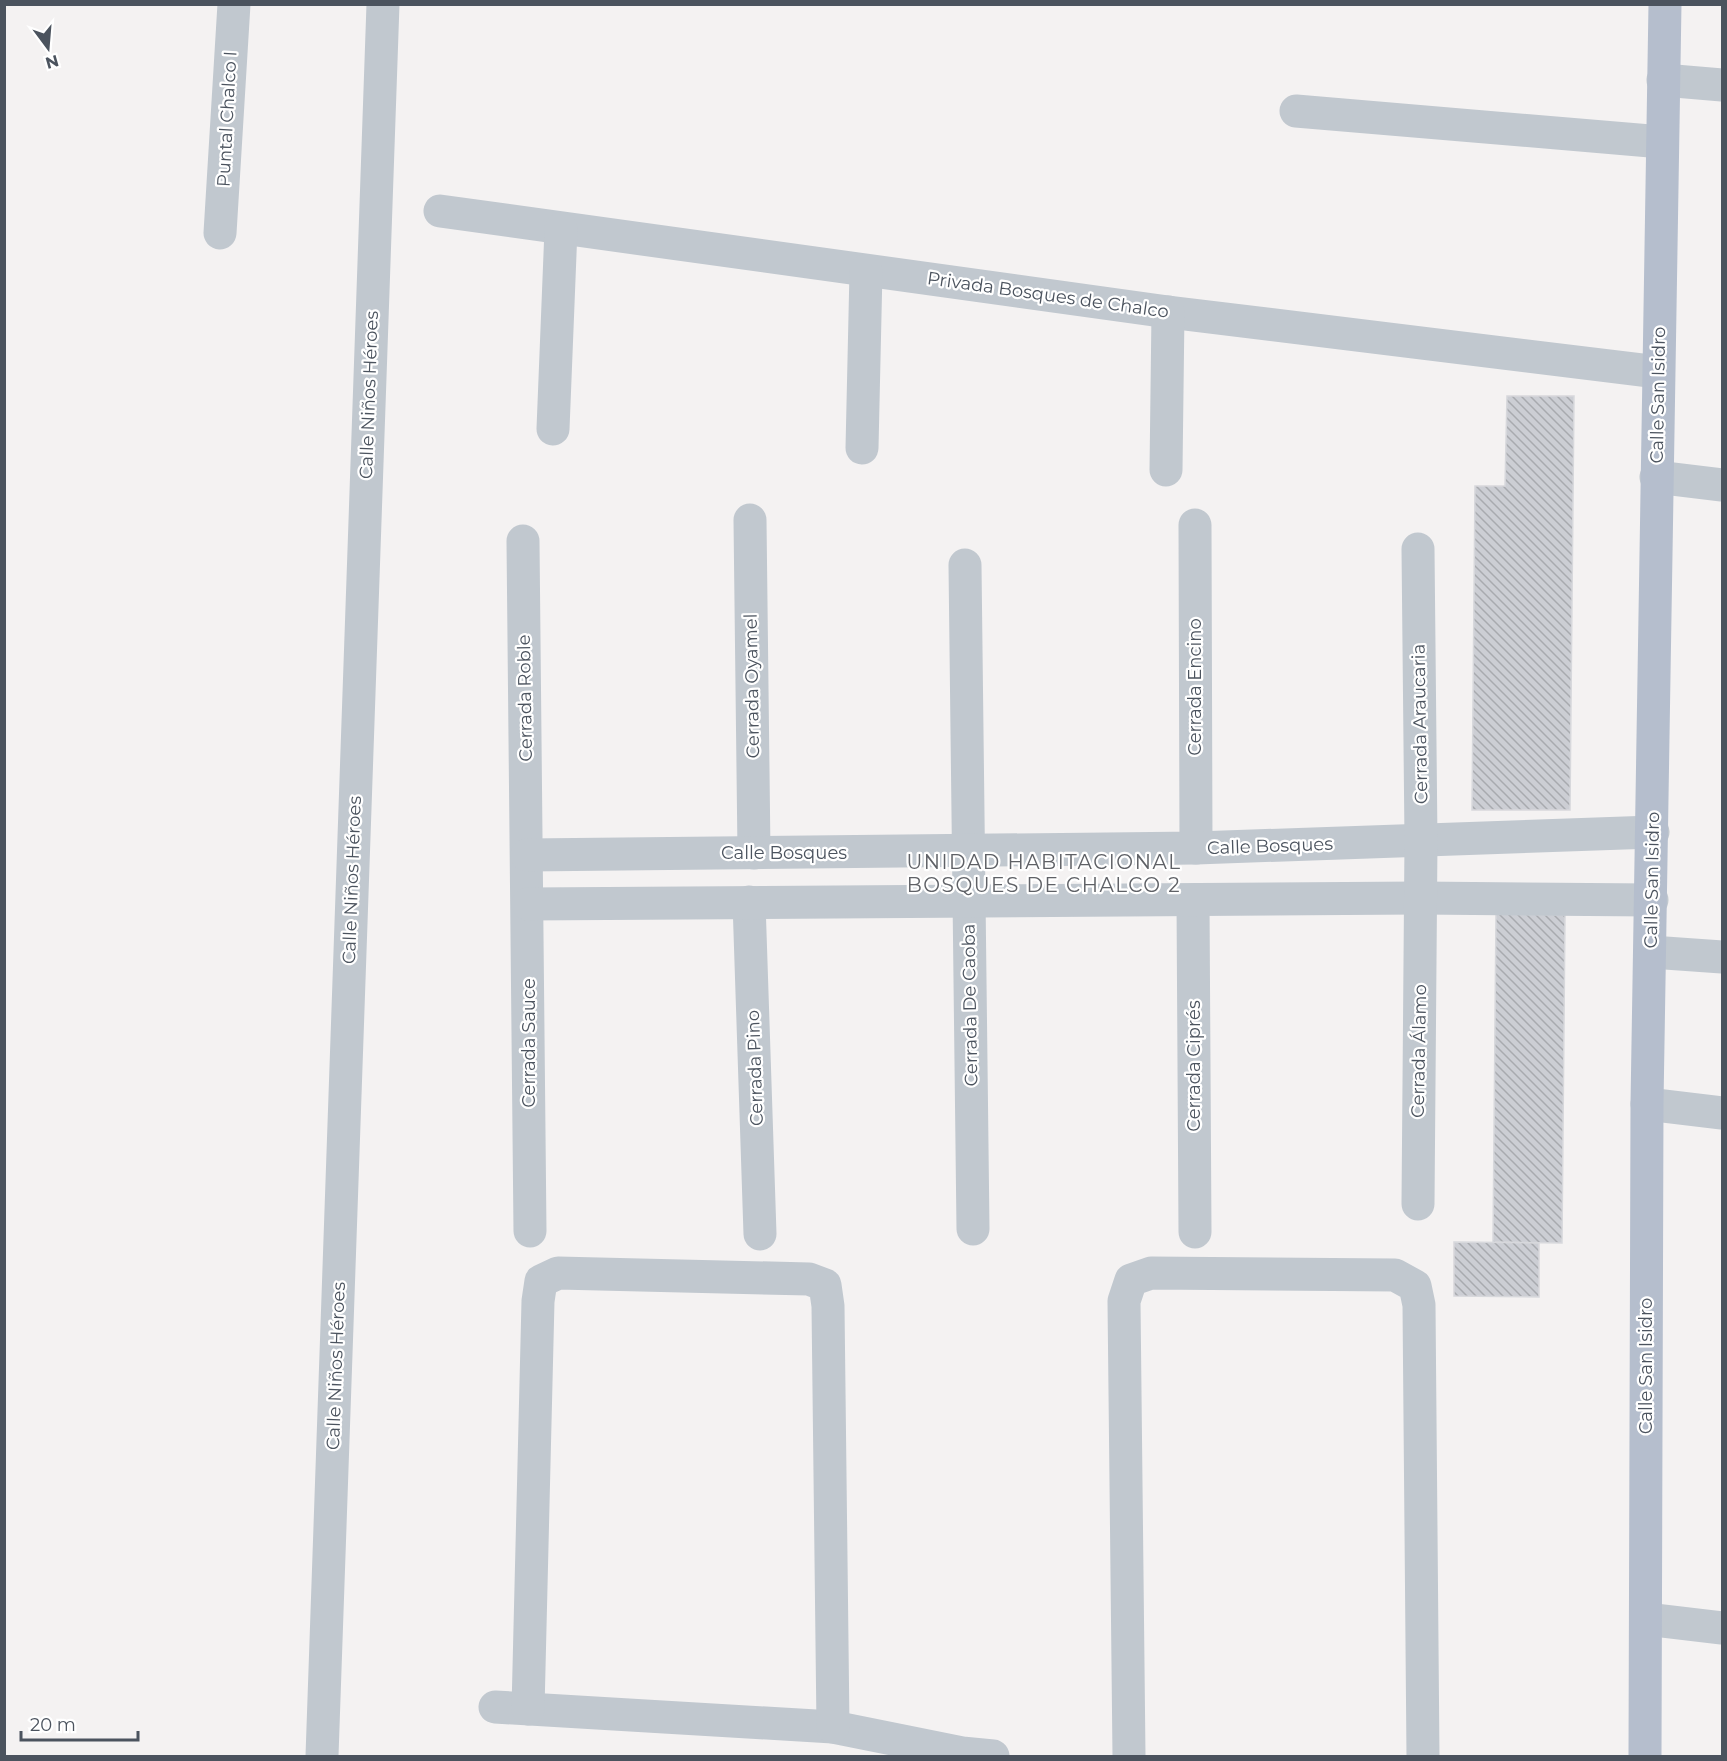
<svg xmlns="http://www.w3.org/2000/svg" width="1727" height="1761" font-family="Montserrat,sans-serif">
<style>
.building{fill:url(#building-back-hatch);stroke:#d7d8dc;stroke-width:1.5}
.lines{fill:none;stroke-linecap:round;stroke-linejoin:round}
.minor{stroke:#c1c8cf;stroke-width:33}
.major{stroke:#b5becd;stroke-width:33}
.labels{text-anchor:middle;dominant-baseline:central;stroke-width:4.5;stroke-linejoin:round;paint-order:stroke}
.street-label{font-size:18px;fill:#4b535e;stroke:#fff}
.neighbourhood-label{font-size:20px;letter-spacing:1.5px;fill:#5f6166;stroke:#fff}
</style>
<defs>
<pattern id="building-back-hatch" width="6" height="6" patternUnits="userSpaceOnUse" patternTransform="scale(1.5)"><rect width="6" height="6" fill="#ccced4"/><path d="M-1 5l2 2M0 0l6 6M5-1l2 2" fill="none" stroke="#a8aaaf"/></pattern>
</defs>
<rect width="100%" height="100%" fill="#f4f2f2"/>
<g class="building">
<path d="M1507 396H1574L1570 810H1472L1475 486H1505Z"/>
<path d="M1496 914 1565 915 1562 1243 1493 1242Z"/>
<path d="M1454 1242 1539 1243V1297L1454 1296Z"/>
</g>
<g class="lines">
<g class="minor">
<path d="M1663 80 1722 85"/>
<path d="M1296 111 1662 142"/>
<path d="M440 211 1168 312 1658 372"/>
<path d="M220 233 234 4"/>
<path d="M553 429 561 229"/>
<path d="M862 448 866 271"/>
<path d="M1166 470 1168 312"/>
<path d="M1656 477 1722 485"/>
<path d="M750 520 754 853"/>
<path d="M1195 525 1196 848"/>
<path d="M523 541 530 1231"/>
<path d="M965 565 973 1229"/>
<path d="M527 855 1196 848 1653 832"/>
<path d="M1193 900 1195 1232"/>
<path d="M749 902 760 1234"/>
<path d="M528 904 1420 898 1652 900"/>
<path d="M1651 952 1722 957"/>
<path d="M1647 1104 1722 1113"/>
<path d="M1418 1204 1421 841 1418 549"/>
<path d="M1646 1619 1722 1628"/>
<path d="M495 1707 833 1727 962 1753 993 1756"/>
<path d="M528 1709 538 1301 541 1281 558 1273 809 1279 825 1285 828 1306 833 1727"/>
<path d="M322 1756 383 4"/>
<path d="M1129 1756 1124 1301 1131 1280 1151 1273 1395 1275 1415 1286 1419 1305 1423 1756"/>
</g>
<path class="major" d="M1645 1756 1647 1104 1665 4"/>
</g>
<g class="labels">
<g class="street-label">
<text transform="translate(227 119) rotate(-87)">Puntal Chalco I</text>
<text transform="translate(1048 295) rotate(8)">Privada Bosques de Chalco</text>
<text transform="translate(369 395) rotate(-88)">Calle Niños Héroes</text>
<text transform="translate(1658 395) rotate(-89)">Calle San Isidro</text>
<text transform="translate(752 686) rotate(-91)">Cerrada Oyamel</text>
<text transform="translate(1195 687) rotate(-90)">Cerrada Encino</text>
<text transform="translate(525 698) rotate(-91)">Cerrada Roble</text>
<text transform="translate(1420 724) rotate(-91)">Cerrada Araucaria</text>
<text transform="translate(1270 846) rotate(-2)">Calle Bosques</text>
<text x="784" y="853">Calle Bosques</text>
<text transform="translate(352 880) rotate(-88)">Calle Niños Héroes</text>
<text transform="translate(1652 880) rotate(-89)">Calle San Isidro</text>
<text transform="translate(970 1005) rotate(-91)">Cerrada De Caoba</text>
<text transform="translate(529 1043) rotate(-90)">Cerrada Sauce</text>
<text transform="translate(1419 1051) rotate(-89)">Cerrada Álamo</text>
<text transform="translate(1194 1066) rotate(-90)">Cerrada Ciprés</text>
<text transform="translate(755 1068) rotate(-92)">Cerrada Pino</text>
<text transform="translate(336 1366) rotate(-88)">Calle Niños Héroes</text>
<text transform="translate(1646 1366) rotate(-90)">Calle San Isidro</text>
</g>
<g class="neighbourhood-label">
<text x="1044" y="862">UNIDAD HABITACIONAL<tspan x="1044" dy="23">BOSQUES DE CHALCO 2</tspan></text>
</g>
</g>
<rect width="1727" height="1761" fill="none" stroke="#4b535e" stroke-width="12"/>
<g transform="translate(48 48) rotate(164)" stroke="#ffffff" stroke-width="4.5" paint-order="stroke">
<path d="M0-4.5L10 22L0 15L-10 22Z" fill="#4b535e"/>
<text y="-9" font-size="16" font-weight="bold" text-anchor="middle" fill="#4b535e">N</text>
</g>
<path d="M21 1731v9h117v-9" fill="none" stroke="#4b535e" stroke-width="3"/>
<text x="30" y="1731" font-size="18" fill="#4b535e" stroke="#ffffff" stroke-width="4.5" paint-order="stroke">20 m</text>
</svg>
